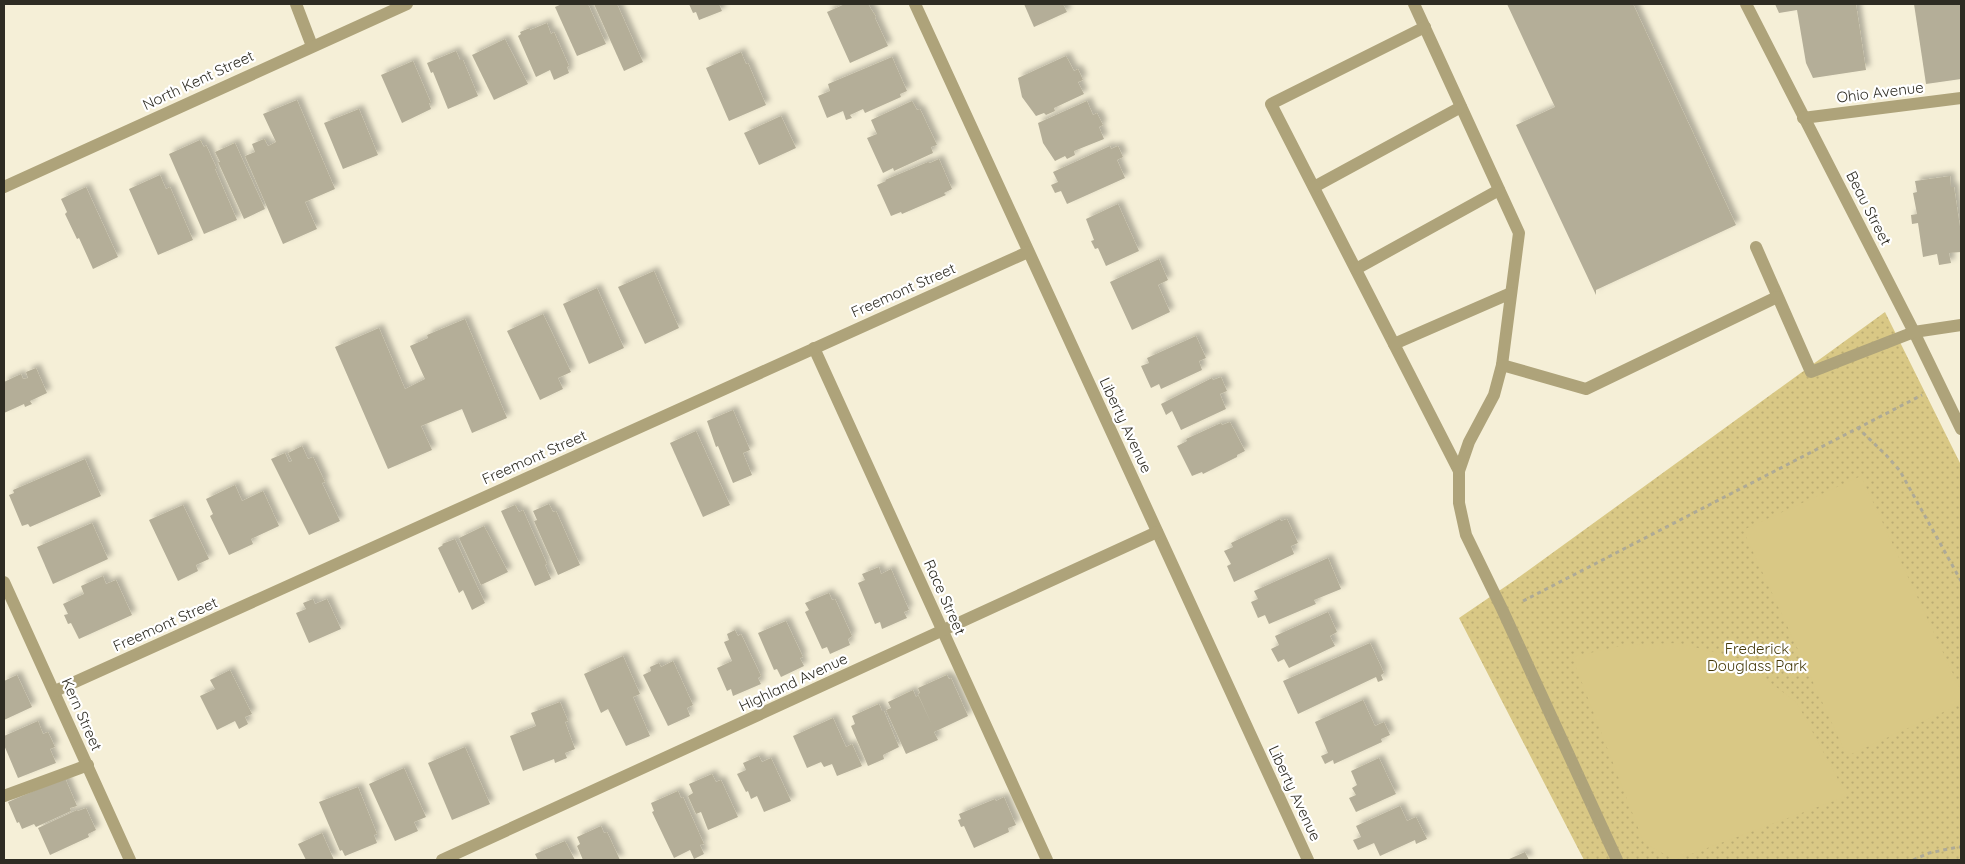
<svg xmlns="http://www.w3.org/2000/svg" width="1965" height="864" font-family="Quicksand,sans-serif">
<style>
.grass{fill:url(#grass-dots)}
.pitch{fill:#d9c885}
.building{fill:#b4ae98;filter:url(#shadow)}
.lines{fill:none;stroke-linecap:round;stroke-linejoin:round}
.path{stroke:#aeaa97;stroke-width:3;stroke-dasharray:4 4;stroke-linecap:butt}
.minor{stroke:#aea37a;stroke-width:12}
.labels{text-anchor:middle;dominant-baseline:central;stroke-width:4.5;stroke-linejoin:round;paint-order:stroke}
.street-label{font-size:15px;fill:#2e2c23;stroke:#fff}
.park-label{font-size:15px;fill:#433809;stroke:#fff}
</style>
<defs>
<pattern id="grass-dots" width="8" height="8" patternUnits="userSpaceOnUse" patternTransform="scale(1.25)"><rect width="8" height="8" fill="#d9c885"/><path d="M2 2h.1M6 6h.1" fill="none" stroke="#bbac73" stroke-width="1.8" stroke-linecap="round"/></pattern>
<filter id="shadow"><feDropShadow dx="4.5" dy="-4.5" stdDeviation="2.5" flood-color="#0004"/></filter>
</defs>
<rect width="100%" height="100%" fill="#f5efd7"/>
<path class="grass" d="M1885 312 1961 465V860H1584L1459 618 1515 580Z"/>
<g class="pitch">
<path d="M1861 476 1961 691V704L1847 756 1743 530Z"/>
<path d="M1679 643 1740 659 1797 703 1847 796 1675 860 1644 843 1572 657 1625 645Z"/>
</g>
<g class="building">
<path d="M562 4H588L606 44 577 56 555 7Z"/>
<path d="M594 4H617L643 62 624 71Z"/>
<path d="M689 4H719L722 11 699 20 696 12 693 13Z"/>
<path d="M845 4H868L876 17 875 18 888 46 850 63 827 12Z"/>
<path d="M1024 4H1063L1067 12 1034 27Z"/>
<path d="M1507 4H1633L1736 225 1596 290V295L1516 125 1555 107Z"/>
<path d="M1775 4H1856L1866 70 1813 78 1806 63 1797 10 1779 13Z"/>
<path d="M1914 4H1961V79L1926 84Z"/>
<path d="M547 23 551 34 554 32 569 66 567 67 569 73 554 80 550 70 536 77 518 36 521 34 520 32 530 28V30Z"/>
<path d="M505 39 528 84 494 100 472 55Z"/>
<path d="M456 51 460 60H463L478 96 448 109 433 72 431 73 427 63Z"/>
<path d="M741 52 746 64 748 63 766 105 729 121 706 68Z"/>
<path d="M1066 56 1074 71 1078 69 1083 80 1078 82 1084 94 1054 108 1055 111 1046 115 1044 113 1036 116 1022 97 1018 78Z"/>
<path d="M892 57 907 91 900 94 901 97 865 113 863 109 850 115 852 118 846 120 843 111 827 118 818 96 830 91 828 84Z"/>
<path d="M413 61 431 103H429L431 109 402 123 381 75Z"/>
<path d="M297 100 335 189 305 202 317 229 283 244 245 156 255 152 252 144 264 139 268 146 276 142 263 114Z"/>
<path d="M912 101 917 110 920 109 937 145 931 147 933 153 894 171 893 168 883 173 867 138 877 134 871 120Z"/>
<path d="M1087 101 1093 115 1097 113 1103 125 1099 127 1104 139 1074 151 1075 155 1067 159 1065 156 1055 161 1043 143 1038 123Z"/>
<path d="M359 109 378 155 343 169 324 123Z"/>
<path d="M781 116 796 148 759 165 744 133Z"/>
<path d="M200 140 204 147 206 145 217 169H215L237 220 204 234 169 154Z"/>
<path d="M235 143 265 209 244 219 218 162H220L215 152Z"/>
<path d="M1110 146 1111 149 1118 146 1123 157 1117 160 1125 178 1067 204 1061 191 1055 193 1051 185 1058 182 1053 172Z"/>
<path d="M939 159 952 189 944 193 946 195 902 214 901 212 891 216 877 185 886 181 885 180 928 162 930 163Z"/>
<path d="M160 175 166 189 170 187 193 240 158 255 129 189Z"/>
<path d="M1950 176 1951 187H1954L1961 233V252L1949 253 1951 263 1939 265 1937 254 1923 257 1918 223 1912 224 1911 215 1917 214 1913 193 1917 192 1915 181Z"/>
<path d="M86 187 118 257 93 269 79 238 77 239 65 214 67 212 61 199Z"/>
<path d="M1118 204 1139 251 1106 266 1098 248 1095 249 1091 241 1094 240 1086 219Z"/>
<path d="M1159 259 1168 280 1158 285 1170 312 1132 330 1110 282Z"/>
<path d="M654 271 679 328 645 344 618 287Z"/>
<path d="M597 288 624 348 589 364 563 304Z"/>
<path d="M543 314 571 372 558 378 563 389 540 400 507 331Z"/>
<path d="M465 319 507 418 472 433 462 409 421 426 432 450 388 469 335 347 379 328 405 389 425 379 410 346 428 338 427 335Z"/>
<path d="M1196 336 1206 358 1199 361 1202 370 1161 389 1159 384 1151 388 1141 366 1149 363 1147 358Z"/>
<path d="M36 368 47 393 30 401 32 404 25 407 24 404 4 413V382L21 374 23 379 28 378 26 372Z"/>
<path d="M1221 377 1227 391 1220 394 1226 409 1181 430 1172 411 1166 415 1161 404 1212 378 1213 380Z"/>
<path d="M733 410 750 450 743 453 752 475 733 483 718 446 716 447 707 421Z"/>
<path d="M1230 422 1245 451 1237 455V457L1203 474 1202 472 1192 476 1177 446 1187 441 1186 439 1221 423 1222 425Z"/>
<path d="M696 431 730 505 703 517 670 443Z"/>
<path d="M302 446 308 459 313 457 325 482 322 483 340 521 309 535 271 459 285 453 289 462 292 461 288 453Z"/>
<path d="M85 459 101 496 30 527 28 524 22 526 9 495 14 493 13 490Z"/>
<path d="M235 485 242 501 263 491 279 526 251 539 253 544 229 555 210 516 213 514 206 499Z"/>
<path d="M549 504 553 512 556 511 580 565 558 575 534 521 537 520 533 511Z"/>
<path d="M183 505 209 559 196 565 198 571 178 581 149 520Z"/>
<path d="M515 505 519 512 523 510 547 564 545 565 551 579 535 586 501 511Z"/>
<path d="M1280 519 1281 521 1287 519 1298 543 1291 546 1294 554 1234 582 1227 566 1231 564 1224 551 1233 547 1231 543Z"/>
<path d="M92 523 108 559 53 584 37 547Z"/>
<path d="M484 526 508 572 481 585 459 538Z"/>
<path d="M455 539 485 603 472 610 463 590 459 593 438 548 443 545 442 544Z"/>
<path d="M1328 558 1341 589 1314 600 1316 604 1269 624 1265 615 1258 618 1251 602 1258 599 1254 591Z"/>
<path d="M879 567 881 574 891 569 909 610 904 612 907 618 882 629 880 622 875 624 858 583 865 580 862 574Z"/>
<path d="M103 576 106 584 116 580 132 615 79 639 71 623 68 624 64 615 68 614 63 604 84 594 81 586Z"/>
<path d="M829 593 832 600 835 599 852 636 848 639 850 645 830 654 827 647 822 649 805 612 809 610 805 603Z"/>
<path d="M313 599 315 604 327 599 341 629 309 643 296 613 306 609 303 603Z"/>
<path d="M1328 612 1337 632 1330 636 1335 646 1289 668 1284 659 1278 662 1271 649 1279 645 1275 636Z"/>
<path d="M786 621 803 657 800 658 804 666 781 677 777 669 774 670 758 633Z"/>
<path d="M735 630 738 636 741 634 761 676 758 678 761 684 733 696 731 689 727 691 717 668 732 661 724 642 729 640 727 634Z"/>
<path d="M1370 643 1384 673 1381 675 1383 680 1378 682 1376 677 1298 714 1283 681Z"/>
<path d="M623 656 640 694 633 697 650 736 626 746 608 709 601 713 584 674Z"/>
<path d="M673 661 693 705 687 708 690 716 668 726 643 675 651 671 650 667 659 663 661 667Z"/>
<path d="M230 670 252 714 245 717 248 724 239 729 235 721 217 730 200 696 215 689 210 680Z"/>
<path d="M17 675 32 707 4 720V681Z"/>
<path d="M947 675 949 679 951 678 968 716 934 732 938 740 906 754 886 710 891 708 888 702 913 690 916 697 918 695 932 725 918 694 920 693 918 688Z"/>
<path d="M1363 700 1375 726 1384 722 1390 735 1381 739 1382 742 1334 764 1333 760 1325 764 1321 756 1328 753 1315 722Z"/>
<path d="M560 702 568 721 565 722 575 749 565 753 567 758 555 763 554 759 523 771 510 736 536 726 531 713Z"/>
<path d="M879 704 882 711H884L899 747 883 755 884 759 868 766 851 726 855 724 852 716Z"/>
<path d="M833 718 846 747 852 744 862 766 837 776 832 764 824 767 821 762 807 768 793 736Z"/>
<path d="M38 721 43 734 48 732 55 747 50 749 56 763 18 778 4 745V736Z"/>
<path d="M465 747 490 804 452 820 428 763Z"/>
<path d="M759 756 762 762 771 758 791 801 764 812 757 796 751 799 748 791 746 792 737 774 746 770 743 763Z"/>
<path d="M1379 758 1396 794 1356 812 1349 798 1356 795 1352 788 1357 785 1351 771Z"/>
<path d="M404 768 426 817 414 822 418 831 395 841 369 784Z"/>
<path d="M712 774 716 782 721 780 738 817 708 830 701 812 696 814 688 796 693 793 689 784Z"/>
<path d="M65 778 77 806 70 808 71 811 36 827 34 824 22 829 19 822 17 823 8 802Z"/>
<path d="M358 787 377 834 374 835 377 843 345 856 342 850 340 851 319 802Z"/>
<path d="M678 791 681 798 683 797 704 844 700 845 704 854 694 859 690 850 674 858 652 812 654 811 651 803Z"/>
<path d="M1004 797 1016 825 1008 828 1009 832 974 848 964 826 961 827 958 820 961 819 959 814 995 799 996 801Z"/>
<path d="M1400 806 1407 821 1416 817 1427 839 1416 844 1415 840 1380 856 1374 843 1358 850 1353 840 1361 837 1356 826Z"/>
<path d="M86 808 96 830 88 834 89 837 50 855 38 828 77 810 78 811Z"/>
<path d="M601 826 604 833 607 832 620 860H583L577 846 580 844 577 837Z"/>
<path d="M322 833 334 860H306L298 844Z"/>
<path d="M565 841 575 860H538L535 854Z"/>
<path d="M1525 852 1529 860H1507Z"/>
</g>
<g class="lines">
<g class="path">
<path d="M1857 427 1886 455 1900 471 1961 581"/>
<path d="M1523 601 1922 395"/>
<path d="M1913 860 1929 853 1958 847H1961"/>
</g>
<g class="minor">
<path d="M296 4 312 46"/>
<path d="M915 4 1308 860"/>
<path d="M1414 4 1519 233 1502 365 1494 395 1469 442 1459 471V503L1466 535 1502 609 1617 860"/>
<path d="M1746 4 1914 332 1961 429"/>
<path d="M1425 27 1271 104 1459 471"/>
<path d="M1803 118 1961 98"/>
<path d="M4 187 407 4"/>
<path d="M1314 187 1461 107"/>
<path d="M1756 247 1811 372 1914 332 1961 325"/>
<path d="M1356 269 1499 190"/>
<path d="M1394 344 1511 293"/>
<path d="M814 348 1047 860"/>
<path d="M1502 365 1586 389 1777 297"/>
<path d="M4 582 130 860"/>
<path d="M55 691 1028 252"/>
<path d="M4 796 88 765"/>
<path d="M442 860 1157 532"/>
</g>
</g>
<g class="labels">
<g class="street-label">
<text transform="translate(198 80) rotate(-25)">North Kent Street</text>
<text transform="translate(1880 92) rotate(-7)">Ohio Avenue</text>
<text transform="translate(1869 208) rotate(63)">Beau Street</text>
<text transform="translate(903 290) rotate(-24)">Freemont Street</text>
<text transform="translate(1126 425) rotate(65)">Liberty Avenue</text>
<text transform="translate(534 457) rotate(-24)">Freemont Street</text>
<text transform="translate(945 597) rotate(66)">Race Street</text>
<text transform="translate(165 624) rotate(-24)">Freemont Street</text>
<text transform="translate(793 682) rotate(-25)">Highland Avenue</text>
<text transform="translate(82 714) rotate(66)">Kern Street</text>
<text transform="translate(1295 793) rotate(65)">Liberty Avenue</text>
</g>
<g class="park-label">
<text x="1757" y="648">Frederick<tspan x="1757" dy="17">Douglass Park</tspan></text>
</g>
</g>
<rect width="1965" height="864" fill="none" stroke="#2e2c23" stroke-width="10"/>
</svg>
